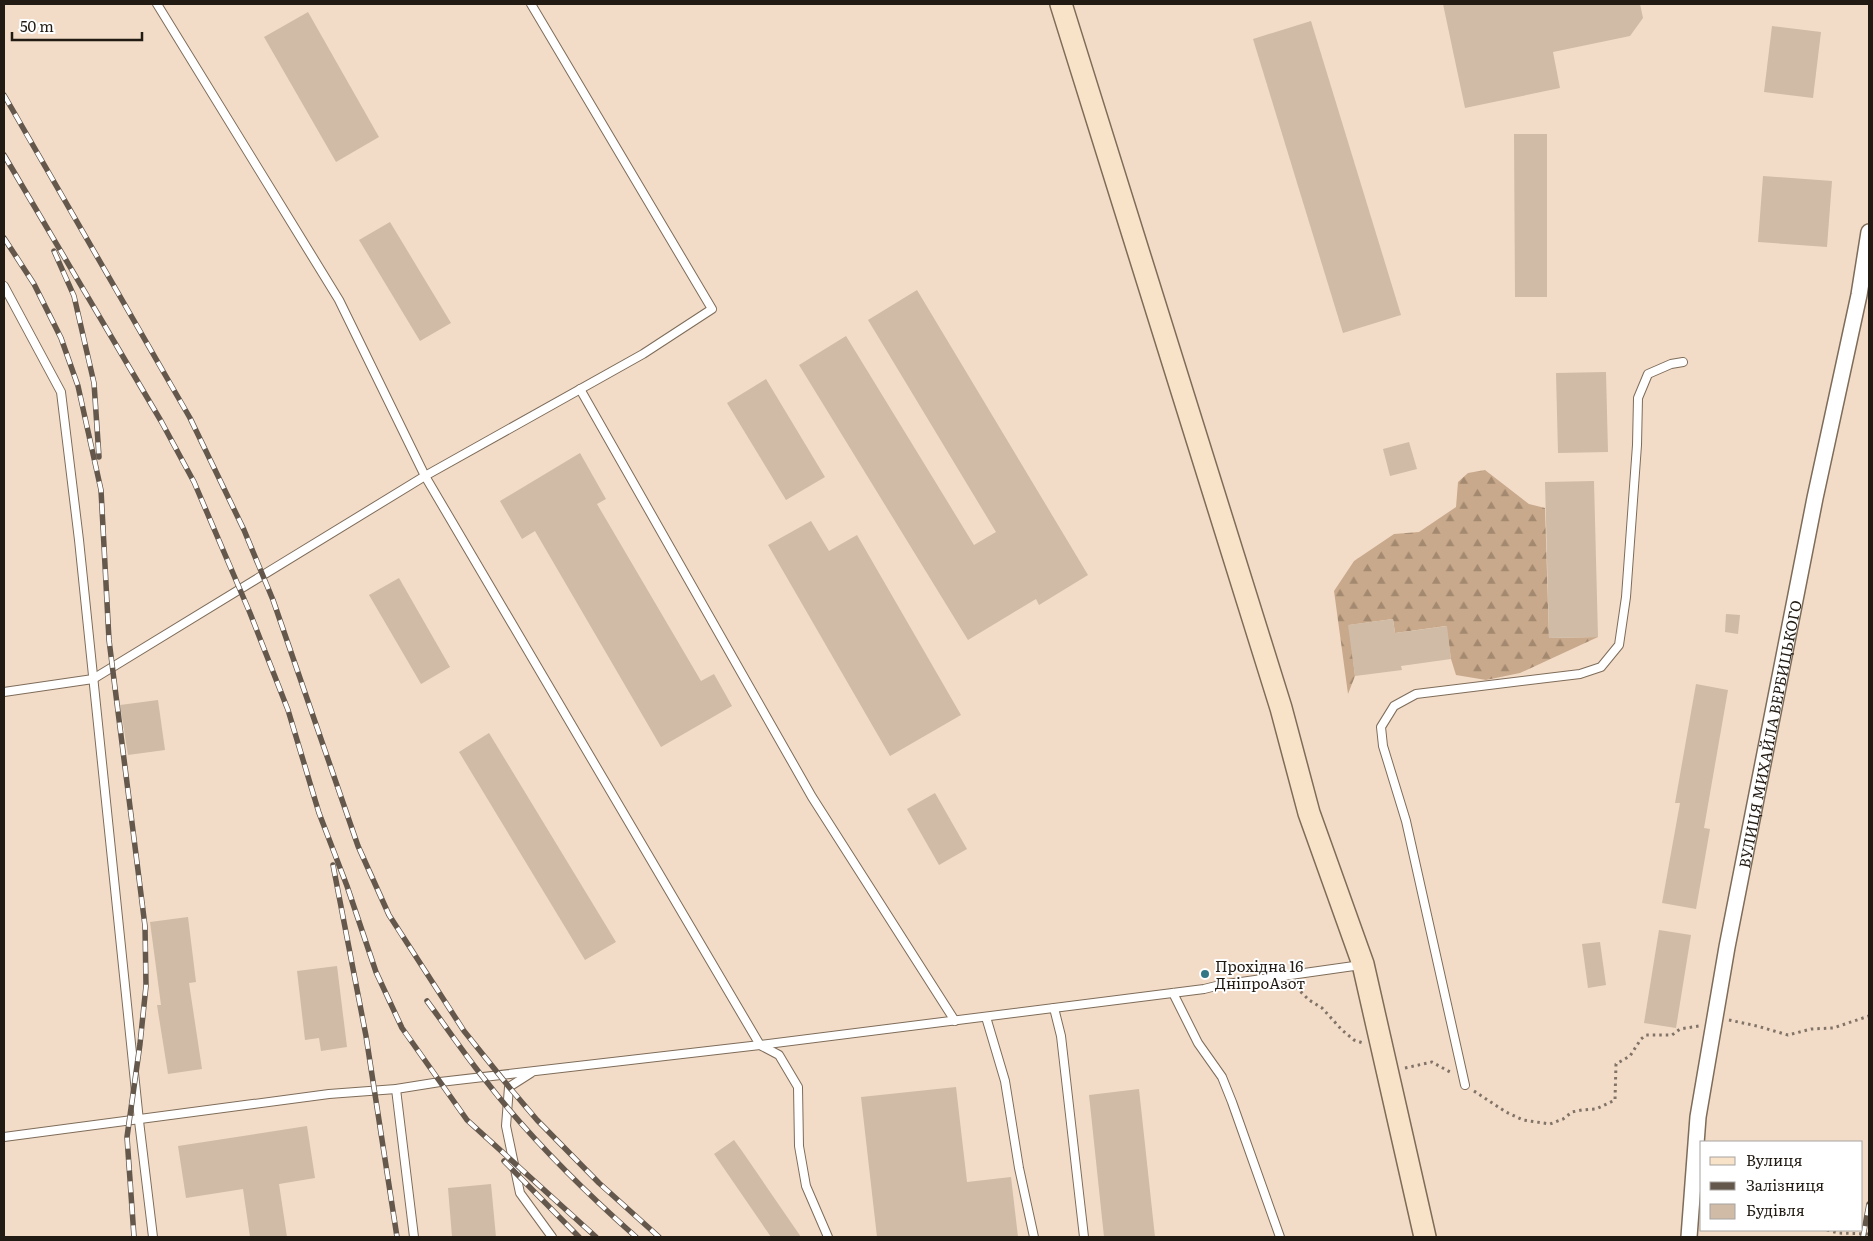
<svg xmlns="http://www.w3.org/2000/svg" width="1873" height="1241" font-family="Literata,serif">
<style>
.forest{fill:url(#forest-firs)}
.building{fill:#cfbba6}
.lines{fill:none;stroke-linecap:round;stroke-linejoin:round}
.lane-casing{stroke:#7e6c59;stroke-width:10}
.street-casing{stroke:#7e6c59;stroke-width:18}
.secondary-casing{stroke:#7e6c59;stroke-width:24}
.path{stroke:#817366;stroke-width:3;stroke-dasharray:2.5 4;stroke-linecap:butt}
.lane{stroke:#fff;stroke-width:8}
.street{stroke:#fff;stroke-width:15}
.secondary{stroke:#f8e2c8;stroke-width:21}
.rail-casing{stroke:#64584d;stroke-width:5.5}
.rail{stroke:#fff;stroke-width:4;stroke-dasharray:11;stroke-linecap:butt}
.poi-dot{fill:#337787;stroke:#fff;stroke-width:2}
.labels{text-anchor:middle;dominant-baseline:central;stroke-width:4;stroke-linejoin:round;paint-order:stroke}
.street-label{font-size:15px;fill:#221b13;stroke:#fff}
.poi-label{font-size:15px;fill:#221b13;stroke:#fff;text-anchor:start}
</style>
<defs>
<pattern id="forest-firs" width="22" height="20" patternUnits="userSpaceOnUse" patternTransform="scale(1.25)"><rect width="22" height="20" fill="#c9a98b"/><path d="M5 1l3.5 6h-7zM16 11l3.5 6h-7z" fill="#a38970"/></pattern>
</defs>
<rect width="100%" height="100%" fill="#f2dcc8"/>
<path class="forest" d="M1485 470 1529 504 1545 508 1549 638 1598 637 1520 673 1486 680 1456 675 1451 659 1446 626 1395 633 1393 619 1349 625 1355 676 1348 694 1334 591 1354 561 1394 534 1419 532 1456 507 1458 482 1468 473Z"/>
<g class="building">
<path d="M1443 4H1640L1643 18 1630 36 1553 52 1560 88 1465 108Z"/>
<path d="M308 12 379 137 336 162 264 37Z"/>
<path d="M1311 21 1401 315 1343 333 1253 39Z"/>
<path d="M1772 26 1821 32 1813 98 1764 92Z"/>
<path d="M1514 134H1547V297H1515Z"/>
<path d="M1763 176 1832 181 1827 247 1758 242Z"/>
<path d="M390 222 451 323 420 341 359 240Z"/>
<path d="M917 290 1088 575 1039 605 1036 599 968 640 799 365 846 336 974 545 996 532 868 320Z"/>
<path d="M1606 372 1608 452 1558 453 1556 373Z"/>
<path d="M766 379 825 477 786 500 727 403Z"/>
<path d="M1409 442 1417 469 1390 476 1383 449Z"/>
<path d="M580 453 606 499 597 504 701 681 714 674 732 706 661 747 535 531 522 539 500 501Z"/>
<path d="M1594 481 1598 637 1549 638 1545 482Z"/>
<path d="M811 521 829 551 857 535 961 715 890 756 768 545Z"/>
<path d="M399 578 450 667 421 684 369 595Z"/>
<path d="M1726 614 1740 615 1738 634 1725 632Z"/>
<path d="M1393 619 1395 633 1447 626 1451 659 1401 666 1402 670 1355 676 1348 625Z"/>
<path d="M1696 684 1728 690 1704 828 1710 829 1696 909 1662 903 1680 803H1675Z"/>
<path d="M158 700 165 750 128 755 120 705Z"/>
<path d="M489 733 616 942 585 960 459 752Z"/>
<path d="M935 793 967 849 939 865 907 809Z"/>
<path d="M188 917 196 982 189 983 202 1069 168 1074 157 1005H161L150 922Z"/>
<path d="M1659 930 1691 935 1676 1028 1644 1023Z"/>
<path d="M1600 942 1606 985 1588 988 1582 944Z"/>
<path d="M337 966 347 1047 321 1051 319 1038 305 1040 297 971Z"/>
<path d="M956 1087 967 1182 1011 1177 1018 1237H877L861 1097Z"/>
<path d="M1139 1089 1155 1237H1104L1089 1095Z"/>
<path d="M307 1126 315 1178 279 1184 287 1237H250L243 1189 186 1198 178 1146Z"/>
<path d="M734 1140 742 1151 801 1237H771L714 1154Z"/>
<path d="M491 1184 496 1237H452L448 1188Z"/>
</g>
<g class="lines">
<g class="lane-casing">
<g id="lane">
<path d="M157 4 339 300 425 476 760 1045 779 1055 798 1087 799 1146 806 1186 828 1237"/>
<path d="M4 286 61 392 79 540 139 1121 153 1237"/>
<path d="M580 389 812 797 955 1021"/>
<path d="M4 692 93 679 425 476 643 354 712 309 531 4"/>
<path d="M1173 993 1198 1043 1222 1077 1232 1102 1280 1237"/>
<path d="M1054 1008 1061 1036 1084 1237"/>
<path d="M986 1017 1005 1081 1019 1168 1034 1237"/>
<path d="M531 1073 509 1087 506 1126 520 1193 552 1237"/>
<path d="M1465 1085 1406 821 1383 746 1381 727 1394 706 1416 694 1580 674 1601 667 1619 645 1626 597 1637 445 1638 398 1648 374 1671 364 1683 362"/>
<path d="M396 1089 414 1237"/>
<path d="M4 1137 329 1094 396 1089 440 1082 760 1045 1204 989 1220 985 1361 965"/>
</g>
</g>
<g class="street-casing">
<g id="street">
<path id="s1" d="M1689 1237 1698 1117 1727 947 1815 498 1859 295 1869 232"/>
</g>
</g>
<g class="secondary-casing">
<path id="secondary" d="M1061 4 1281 708 1309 813 1363 964 1425 1237"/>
</g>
<g class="path">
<path d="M1296 987 1309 1000 1322 1008 1342 1030 1354 1040 1363 1043"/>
<path d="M1729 1020 1757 1026 1788 1035 1811 1029 1833 1028 1869 1016"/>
<path d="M1405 1068 1432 1062 1450 1072"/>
<path d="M1474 1091 1506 1112 1523 1120 1550 1124 1563 1119 1572 1112 1582 1110 1596 1109 1615 1100 1616 1064 1630 1056 1641 1039 1646 1035H1672L1680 1029 1699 1026"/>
<path d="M1827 1230 1838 1233 1869 1234"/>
</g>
<use href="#lane" class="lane"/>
<use href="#street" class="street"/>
<use href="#secondary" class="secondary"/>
<g class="rail-casing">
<g id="rail">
<path d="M4 95 190 418 244 530 273 600 358 846 389 915 464 1031 509 1087 537 1120 599 1183 659 1237"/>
<path d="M4 155 161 421 194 482 250 613 288 710 319 813 347 886 376 972 402 1028 467 1120 596 1237"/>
<path d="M4 238 34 284 61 338 78 386 101 490 109 640 145 926 146 986 140 1044 127 1137 134 1237"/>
<path d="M54 251 74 296 94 383 99 457"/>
<path d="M333 865 366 1036 397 1237"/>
<path d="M427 1001C447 1028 465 1055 486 1081 530 1138 582 1189 636 1237"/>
<path d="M504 1161 579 1237"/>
<path d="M1863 1237 1869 1204"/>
</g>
</g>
<use href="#rail" class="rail"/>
</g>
<circle class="poi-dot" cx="1205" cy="974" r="5"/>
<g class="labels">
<g class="street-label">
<text stroke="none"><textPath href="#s1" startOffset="510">ВУЛИЦЯ МИХАЙЛА ВЕРБИЦЬКОГО</textPath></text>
</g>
<g class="poi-label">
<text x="1215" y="965">Прохідна 16<tspan x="1215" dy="17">ДніпроАзот</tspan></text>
</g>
</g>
<rect width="1873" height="1241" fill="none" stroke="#221b13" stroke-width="10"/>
<rect x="1700" y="1141" width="162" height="90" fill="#ffffff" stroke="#a7a4a1"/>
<rect x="1710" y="1157" width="25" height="8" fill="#f8e2c8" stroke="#a7a4a1"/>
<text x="1746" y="1166" font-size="15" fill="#221b13">Вулиця</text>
<rect x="1710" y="1182" width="25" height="8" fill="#64584d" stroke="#a7a4a1"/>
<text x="1746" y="1191" font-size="15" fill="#221b13">Залізниця</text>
<rect x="1710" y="1204" width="25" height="15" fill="#cfbba6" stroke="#a7a4a1"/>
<text x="1746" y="1216" font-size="15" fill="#221b13">Будівля</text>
<path d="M12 32v8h130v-8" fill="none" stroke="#221b13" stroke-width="2.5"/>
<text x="20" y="32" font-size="15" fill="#221b13" stroke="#ffffff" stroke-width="4" paint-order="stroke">50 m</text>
</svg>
